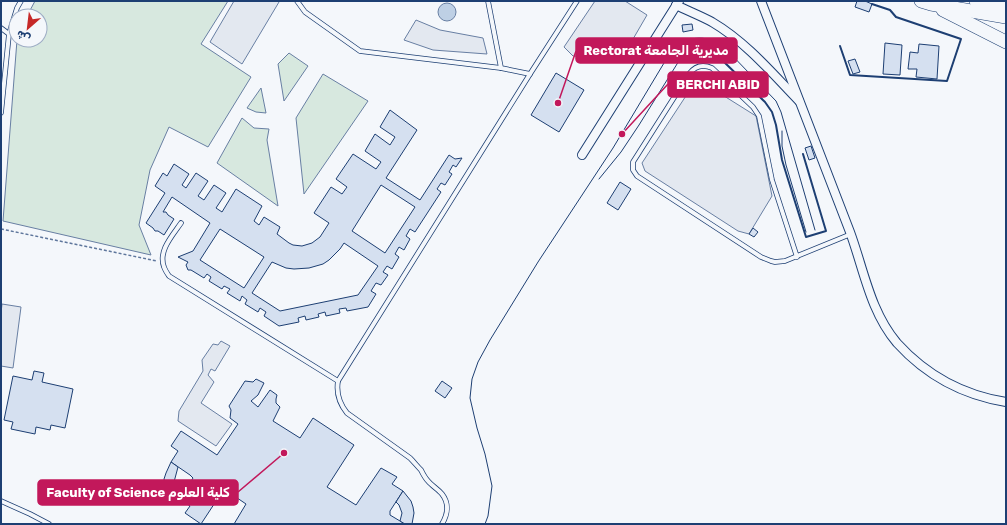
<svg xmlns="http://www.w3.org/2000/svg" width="1007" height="525" font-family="Rubik,'Noto Sans Arabic',sans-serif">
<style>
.green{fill:#d7e8df;stroke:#687fa3}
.parking{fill:#e3e8f0;stroke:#687fa3}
.water{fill:#bed0e5;stroke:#687fa3}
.building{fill:#d5e0f0;stroke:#1d3f73;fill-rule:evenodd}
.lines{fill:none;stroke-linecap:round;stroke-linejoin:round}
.service-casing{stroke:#1d3f73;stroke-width:5.5}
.minor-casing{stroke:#1d3f73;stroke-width:10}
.trunk-casing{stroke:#1d3f73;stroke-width:14}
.path{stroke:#5e769c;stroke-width:1.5;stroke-dasharray:3 2;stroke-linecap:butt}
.service{stroke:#f4f7fb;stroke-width:4}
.minor{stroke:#f4f7fb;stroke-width:8}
.trunk{stroke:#f4f7fb;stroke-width:13}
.tram{stroke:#1d3f73;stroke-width:1}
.wall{stroke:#1d3f73;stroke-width:2}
.leader{fill:none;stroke:#c2185b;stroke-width:1.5}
.callout-dot{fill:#c2185b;stroke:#f4f7fb;stroke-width:1.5}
.callout{fill:#c2185b;stroke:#c2185b;stroke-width:1.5}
.callout-label{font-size:13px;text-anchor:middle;font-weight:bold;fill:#fff}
</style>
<rect width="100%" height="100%" fill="#f4f7fb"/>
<g class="green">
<path d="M35 1H228L201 44 251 77 208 147 169 127 150 170 139 225 151 255 3 221 17 40H40V16H27Z"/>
<path d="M289 53 308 66 284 101 278 64Z"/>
<path d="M323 74 368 101 304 194 296 118Z"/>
<path d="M261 88 266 113 256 112 247 108Z"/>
<path d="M242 118 254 128 269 129 267 140 278 206 217 163Z"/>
</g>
<g class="parking">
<path d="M234 1H279V2L242 64 210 42Z"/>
<path d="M595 1H625L647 15 622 58 573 56 564 47Z"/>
<path d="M416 20 440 30 483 38 487 54 433 50 404 40Z"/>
<path d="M697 79 756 116 772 196 749 234 738 231 645 171 642 163Z"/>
<path d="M2 304 21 307 13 368 1 366V313Z"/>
<path d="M221 341 230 346 215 371 211 369 208 375 214 382 201 403 232 424 216 446 178 421 179 411 203 371 202 360 213 344 218 345Z"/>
</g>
<circle class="water" cx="447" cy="12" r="9"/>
<g class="building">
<path d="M857 1H865L872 4 869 12 855 7Z"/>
<path d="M692 24 693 30 683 32 682 25Z"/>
<path d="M885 43 902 45 900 75 883 74Z"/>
<path d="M919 44 939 46 937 79 916 77 917 69H908L910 52 918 53Z"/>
<path d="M855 59 860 72 853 74 848 61Z"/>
<path d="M556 73 584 90 559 132 531 115Z"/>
<path d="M390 110 417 130 386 178 420 200 449 155 455 159 462 158 456 167 453 165 449 172 452 174 445 185 441 183 437 189 441 192 415 232 410 229 406 236 410 239 404 250 399 247 395 254 399 257 392 269 387 266 383 272 388 275 381 285 376 283 371 291 376 294 368 307 347 311 346 308 339 309 340 313 326 316 325 312 318 314 319 317 306 320 305 316 298 318 299 322 279 326 264 316 266 312 260 308 258 312 245 304 247 300 242 296 240 301 227 293 230 289 224 286 222 289 209 281 211 277 207 274 204 278 191 270H188L186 265 188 262 178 257 193 251 210 223 172 197 163 212H166L168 215 174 219 164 235 158 231H155L153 228 146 223 165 193 155 186 163 173 167 176 174 164 189 174 182 185 186 188 196 173 208 181 198 196 204 200 214 185 226 193 216 208 222 212 236 189 262 206 254 221 259 225 264 217 280 227 277 234 289 243 293 245 302 246 312 243 320 237 329 223 314 213 331 187 342 194 347 187 336 179 353 154 376 169 381 162 365 151 375 134 390 145 395 137 380 127ZM381 185 415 207 385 253 352 231ZM220 229 264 257 244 288 200 260ZM344 243 378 266 358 295 280 311 252 293 272 262 286 268 294 269 309 268 323 264 329 260 340 249Z"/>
<path d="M811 146 815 158 809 160 805 148Z"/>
<path d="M620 182 631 189 618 210 607 203Z"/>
<path d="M753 228 758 232 754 237 749 234Z"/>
<path d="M34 371 44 373 42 382 73 389 65 428 51 425 50 430 36 427 35 434 11 429 13 422 4 420 13 376 32 380Z"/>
<path d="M256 379 264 383 258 395 251 401 258 407 270 390 277 395 276 399V403L280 407 273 421 300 438 313 418 354 445 327 487 356 505 381 468 397 477 392 484 403 491 390 511V515L405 524H234L246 504 224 489 201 524 185 513 190 506 180 499 193 478 190 475 171 462 178 451 171 446 181 431 217 455 238 424 230 418 231 410 229 406 245 381 253 382Z"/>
<path d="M442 381 452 388 445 398 435 391Z"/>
<path d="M171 462 178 467 174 482 175 487 178 492 182 494 177 502 171 498 165 486 164 479 166 473Z"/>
<path d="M403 491 411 501 413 507 414 513 412 524H405L400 521 402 513 399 505 396 502Z"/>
</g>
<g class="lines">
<g class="service-casing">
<g id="service">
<path d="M297 1 305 12 360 51 501 68"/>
<path d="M488 1 501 68 530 74 577 1"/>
<path d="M1 28 9 34"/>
<path d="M1 113 9 34 17 8 21 1"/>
<path d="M181 223C172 236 158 251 164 267 165 270 167 273 169 276L338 381"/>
<path d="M797 257 772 180 760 121 759 116 753 107 712 68C703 64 695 66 689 74L633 162V170L637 176 761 257 771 261 775 262 785 261 851 234"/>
<path d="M1 501 30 514 49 524"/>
<path d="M442 524C448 514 449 503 442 494 438 489 432 486 428 481 425 478 423 474 421 470 417 466 414 462 410 458L347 413C339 403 336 393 338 381L530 74"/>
</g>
</g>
<g class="minor-casing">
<g id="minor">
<path d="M761 1C791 78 821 155 850 232 864 270 870 311 897 343 927 376 962 395 1006 402"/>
<path d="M676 5C688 11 701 16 712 22 746 42 772 73 799 101"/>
<path d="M582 155 679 1"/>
</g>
</g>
<g class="trunk-casing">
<g id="trunk">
<path d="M921 1 931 4 1006 17"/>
<path d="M976 1 1006 6"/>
<path d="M943 10 1006 42"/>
</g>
</g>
<path class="path" d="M1 229 157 261"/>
<use href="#service" class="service"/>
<use href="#minor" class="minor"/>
<use href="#trunk" class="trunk"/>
<g class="tram">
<path d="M782 131V146L786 165 806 232"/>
<path d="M599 179 621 152 639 125 682 56C698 43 715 44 729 59"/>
<path d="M485 524 488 516 492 486 485 454 477 428 470 398 472 379 478 362 490 340 538 262 613 148 670 53C685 36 705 33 724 47L776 101 781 112 815 230"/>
</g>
<g class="wall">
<path d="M840 46 850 75 947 81 961 39 896 17 890 10 872 4"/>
<path d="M686 62C696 53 708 51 720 58L765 102 772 112 776 125 782 160 806 237 826 231 803 154"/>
</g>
</g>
<path class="leader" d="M558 103L576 51M622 134L668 84M284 453L238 492"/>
<g class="callout-dot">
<circle cx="558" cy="103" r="4"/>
<circle cx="622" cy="134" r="4"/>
<circle cx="284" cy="453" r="4"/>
</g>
<g class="callout">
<rect x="576" y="38" width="161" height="25" rx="4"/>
<rect x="668" y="72" width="100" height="25" rx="4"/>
<rect x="38" y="480" width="200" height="25" rx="4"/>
</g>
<g class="callout-label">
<text x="656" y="55">Rectorat مديرية الجامعة</text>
<text x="718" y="89">BERCHI ABID</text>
<text x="138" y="497">Faculty of Science كلية العلوم</text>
</g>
<rect width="1007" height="525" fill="none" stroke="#1d3f73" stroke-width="4"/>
<g transform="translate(28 28) rotate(208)"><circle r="19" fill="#f4f7fb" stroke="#9eadc5"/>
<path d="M0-3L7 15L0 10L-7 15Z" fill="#c62828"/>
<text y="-6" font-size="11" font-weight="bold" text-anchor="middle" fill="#1d3f73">ش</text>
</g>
</svg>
